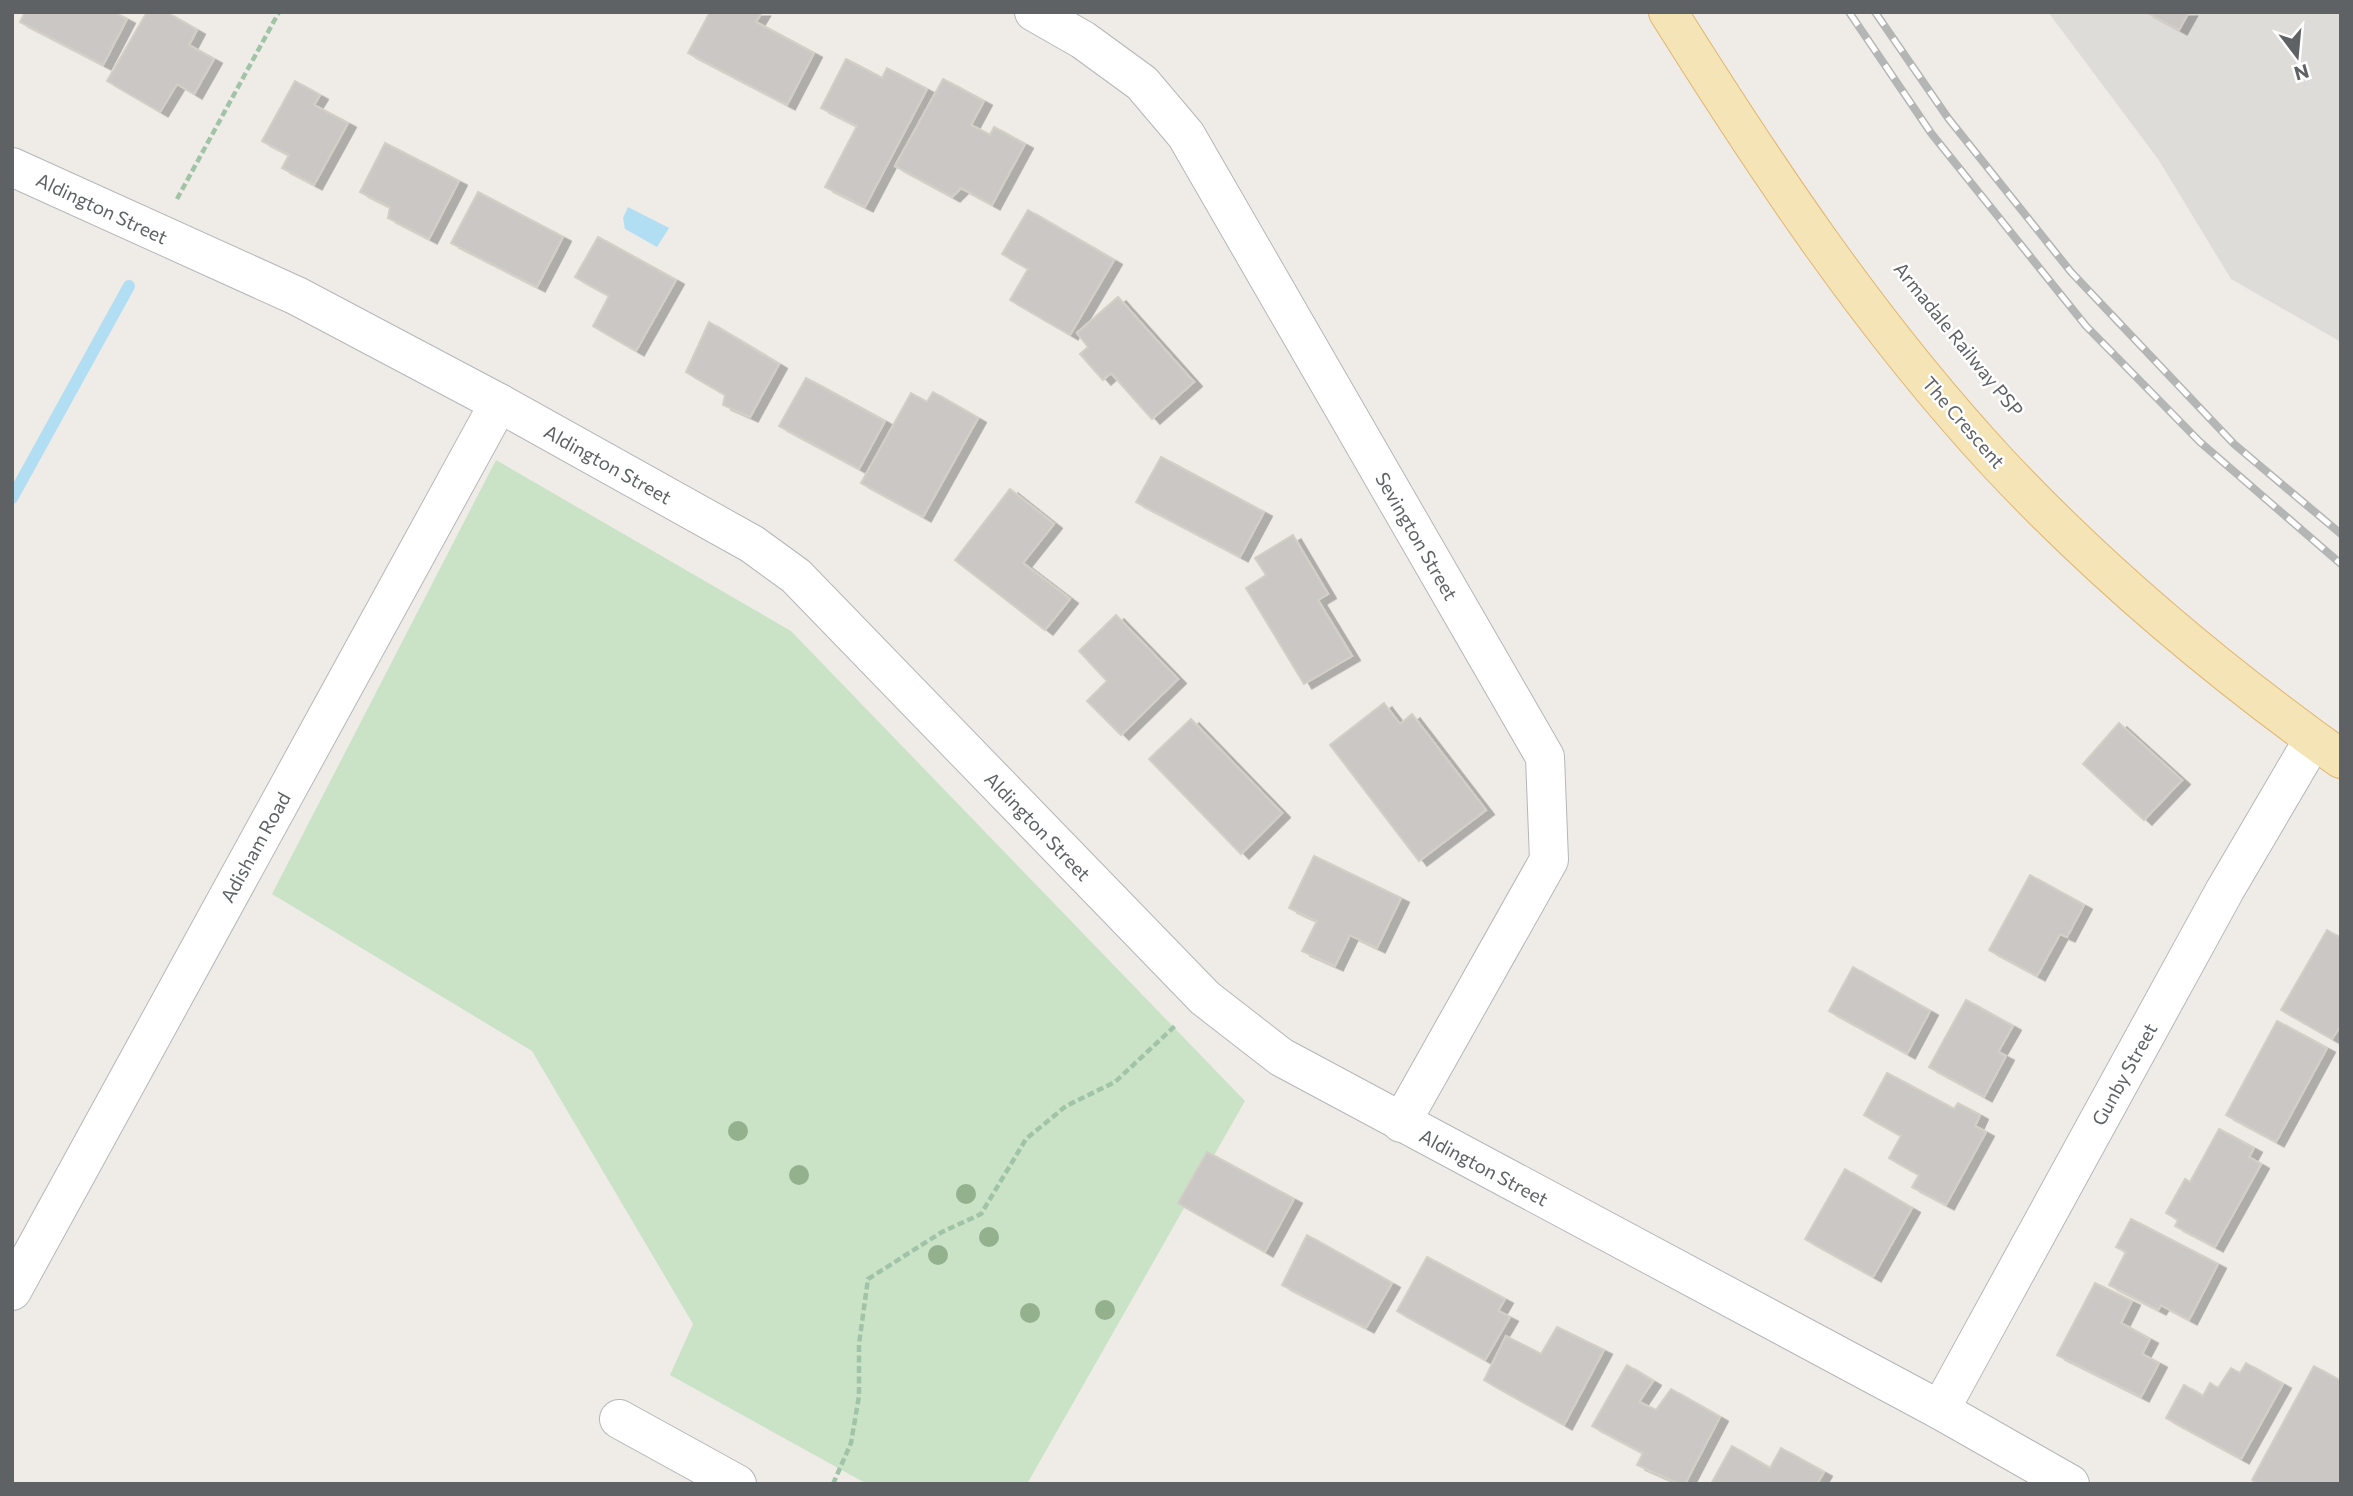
<svg xmlns="http://www.w3.org/2000/svg" width="2353" height="1496" font-family="Commissioner,sans-serif">
<style>
.industrial{fill:#dedcd9}
.green{fill:#cae3c7}
.water{fill:#b2def4}
.lines{fill:none;stroke-linecap:round;stroke-linejoin:round}
.stream{stroke:#b2def4;stroke-width:12}
.building{fill:#cac7c4;stroke:#d3cec6;stroke-width:2;filter:url(#shadow)}
.minor-casing{stroke:#b4b7ba;stroke-width:40}
.major-casing{stroke:#e0b56f;stroke-width:40}
.path{stroke:#a1c3a7;stroke-width:4.5;stroke-dasharray:7 3.5;stroke-linecap:butt}
.minor{stroke:#fff;stroke-width:38}
.major{stroke:#f5e4b6;stroke-width:38}
.rail-casing{stroke:#b4b5b5;stroke-width:8}
.rail{stroke:#fff;stroke-width:5;stroke-dasharray:16;stroke-linecap:butt}
.tree{fill:#92b18c}
.labels{text-anchor:middle;dominant-baseline:central;stroke-width:5;stroke-linejoin:round;paint-order:stroke}
.street-label{font-size:19px;fill:#5f6265;stroke:#fff}
</style>
<defs>
<filter id="shadow"><feDropShadow dx="8" dy="4.5" stdDeviation="0" flood-color="#0004"/></filter>
</defs>
<rect width="100%" height="100%" fill="#efece7"/>
<path class="industrial" d="M2048 12H2341V342L2231 279 2158 159Z"/>
<path class="green" d="M496 460 791 631 1245 1101 1027 1484H867L670 1375 693 1324 532 1051 272 894Z"/>
<path class="water" d="M628 207 669 228 657 247 625 229 623 218Z"/>
<g class="lines">
<path class="stream" d="M12 498 129 286"/>
</g>
<g class="building">
<path d="M25 12H114L127 19 103 65 20 22Z"/>
<path d="M147 12H166L197 30 189 45 214 59 194 94 177 84 160 112 107 81Z"/>
<path d="M710 12H762L756 22 814 53 787 105 688 53Z"/>
<path d="M2146 12H2189L2179 30Z"/>
<path d="M846 59 882 78 887 68 927 89 865 207 825 187 857 126 821 108Z"/>
<path d="M943 79 984 101 971 125 990 135 994 127 1025 144 992 205 961 188 952 197 895 166Z"/>
<path d="M295 81 320 95 314 105 348 123 314 185 282 168 289 155 262 141Z"/>
<path d="M385 143 459 181 429 239 388 218 390 207 360 192Z"/>
<path d="M478 192 563 237 537 287 451 243Z"/>
<path d="M1028 210 1114 260 1070 335 1010 300 1028 269 1002 254Z"/>
<path d="M598 237 676 280 636 351 593 326 609 296 575 277Z"/>
<path d="M1118 297 1194 382 1152 419 1111 373 1103 380 1080 354 1088 347 1077 333Z"/>
<path d="M709 322 779 364 750 417 723 405 725 395 686 372Z"/>
<path d="M806 378 885 421 859 469 779 426Z"/>
<path d="M933 392 978 418 923 517 861 483 911 393 927 402Z"/>
<path d="M1161 457 1264 512 1240 557 1136 502Z"/>
<path d="M1010 489 1054 524 1023 563 1070 599 1045 630 955 560Z"/>
<path d="M1293 535 1328 594 1318 600 1352 656 1304 684 1246 588 1266 575 1255 558Z"/>
<path d="M1116 615 1178 679 1121 735 1087 701 1107 681 1079 651Z"/>
<path d="M1384 703 1400 724 1412 714 1486 810 1419 861 1330 745Z"/>
<path d="M1191 719 1282 813 1241 854 1149 759Z"/>
<path d="M2119 723 2182 780 2144 820 2083 764Z"/>
<path d="M1314 856 1401 898 1377 948 1350 935 1335 966 1302 951 1317 921 1289 908Z"/>
<path d="M2030 875 2084 905 2067 937 2060 934 2037 976 1989 950Z"/>
<path d="M2327 930 2341 938V1025L2332 1039 2281 1010Z"/>
<path d="M1853 967 1930 1011 1907 1054 1829 1011Z"/>
<path d="M1966 1000 2013 1026 1998 1052 2006 1056 1984 1097 1929 1067Z"/>
<path d="M2277 1021 2327 1048 2276 1142 2226 1115Z"/>
<path d="M1887 1073 1954 1109 1958 1103 1980 1115 1975 1126 1986 1132 1946 1205 1912 1187 1919 1175 1889 1158 1901 1136 1864 1115Z"/>
<path d="M2219 1129 2254 1148 2249 1157 2261 1164 2215 1247 2175 1226 2178 1220 2166 1213 2185 1179 2190 1182Z"/>
<path d="M1207 1152 1294 1199 1265 1252 1178 1203Z"/>
<path d="M1845 1169 1912 1208 1873 1277 1805 1239Z"/>
<path d="M2131 1219 2218 1264 2189 1320 2161 1305 2158 1310 2109 1285 2126 1252 2116 1247Z"/>
<path d="M1307 1235 1392 1283 1366 1328 1282 1285Z"/>
<path d="M1427 1257 1505 1299 1498 1311 1510 1317 1485 1360 1397 1311Z"/>
<path d="M2095 1283 2132 1301 2121 1323 2150 1339 2142 1354 2159 1363 2141 1397 2057 1355Z"/>
<path d="M1557 1327 1604 1350 1564 1425 1484 1380 1506 1336 1541 1354Z"/>
<path d="M2246 1363 2283 1384 2241 1459 2166 1418 2184 1385 2203 1396 2210 1383 2218 1388 2231 1368 2240 1373Z"/>
<path d="M1627 1365 1653 1381 1639 1402 1656 1410 1671 1389 1720 1417 1685 1484H1680L1637 1465 1643 1453 1592 1426Z"/>
<path d="M2314 1366 2341 1381V1484H2258L2252 1480Z"/>
<path d="M1732 1446 1770 1468 1781 1448 1824 1472 1817 1484H1711Z"/>
</g>
<g class="lines">
<g class="minor-casing">
<g id="minor">
<path d="M1034 12 1083 40 1142 83 1186 135 1545 757 1549 860 1401 1123"/>
<path d="M12 167 297 296 499 403 752 544 796 576 1205 998 1281 1057 1940 1410 2070 1484"/>
<path d="M12 1291 499 403"/>
<path d="M1940 1410 2225 890 2313 740"/>
<path d="M619 1419 737 1484"/>
</g>
</g>
<g class="major-casing">
<path id="major" d="M1668 12C1767 170 1871 326 1998 463 2102 574 2218 671 2341 759"/>
</g>
<g class="path">
<path d="M177 199 279 12"/>
<path d="M833 1484 851 1443 859 1396V1344L868 1279 942 1232 981 1214 1026 1139 1066 1106 1115 1082 1176 1025"/>
</g>
<use href="#minor" class="minor"/>
<use href="#major" class="major"/>
<g class="rail-casing">
<g id="rail">
<path d="M1849 12 1931 133 2086 326 2200 442 2341 564"/>
<path d="M1875 12 1948 118 2071 272 2234 444 2341 534"/>
</g>
</g>
<use href="#rail" class="rail"/>
</g>
<g class="tree">
<circle cx="738" cy="1131" r="10"/>
<circle cx="799" cy="1175" r="10"/>
<circle cx="966" cy="1194" r="10"/>
<circle cx="989" cy="1237" r="10"/>
<circle cx="938" cy="1255" r="10"/>
<circle cx="1105" cy="1310" r="10"/>
<circle cx="1030" cy="1313" r="10"/>
</g>
<g class="labels">
<g class="street-label">
<text transform="translate(102 208) rotate(25)">Aldington Street</text>
<text transform="translate(1959 339) rotate(51)">Armadale Railway PSP</text>
<text transform="translate(1964 422) rotate(49)">The Crescent</text>
<text transform="translate(608 464) rotate(29)">Aldington Street</text>
<text transform="translate(1417 536) rotate(60)">Sevington Street</text>
<text transform="translate(1038 826) rotate(46)">Aldington Street</text>
<text transform="translate(255 847) rotate(-61)">Adisham Road</text>
<text transform="translate(2124 1074) rotate(-61)">Gunby Street</text>
<text transform="translate(1484 1167) rotate(28)">Aldington Street</text>
</g>
</g>
<rect width="2353" height="1496" fill="none" stroke="#5f6265" stroke-width="28"/>
<g transform="translate(2297 56) rotate(164)" stroke="#ffffff" stroke-width="5" paint-order="stroke">
<path d="M0-5L12 26L0 18L-12 26Z" fill="#5f6265"/>
<text y="-10" font-size="19" font-weight="bold" text-anchor="middle" fill="#5f6265">N</text>
</g>
</svg>
